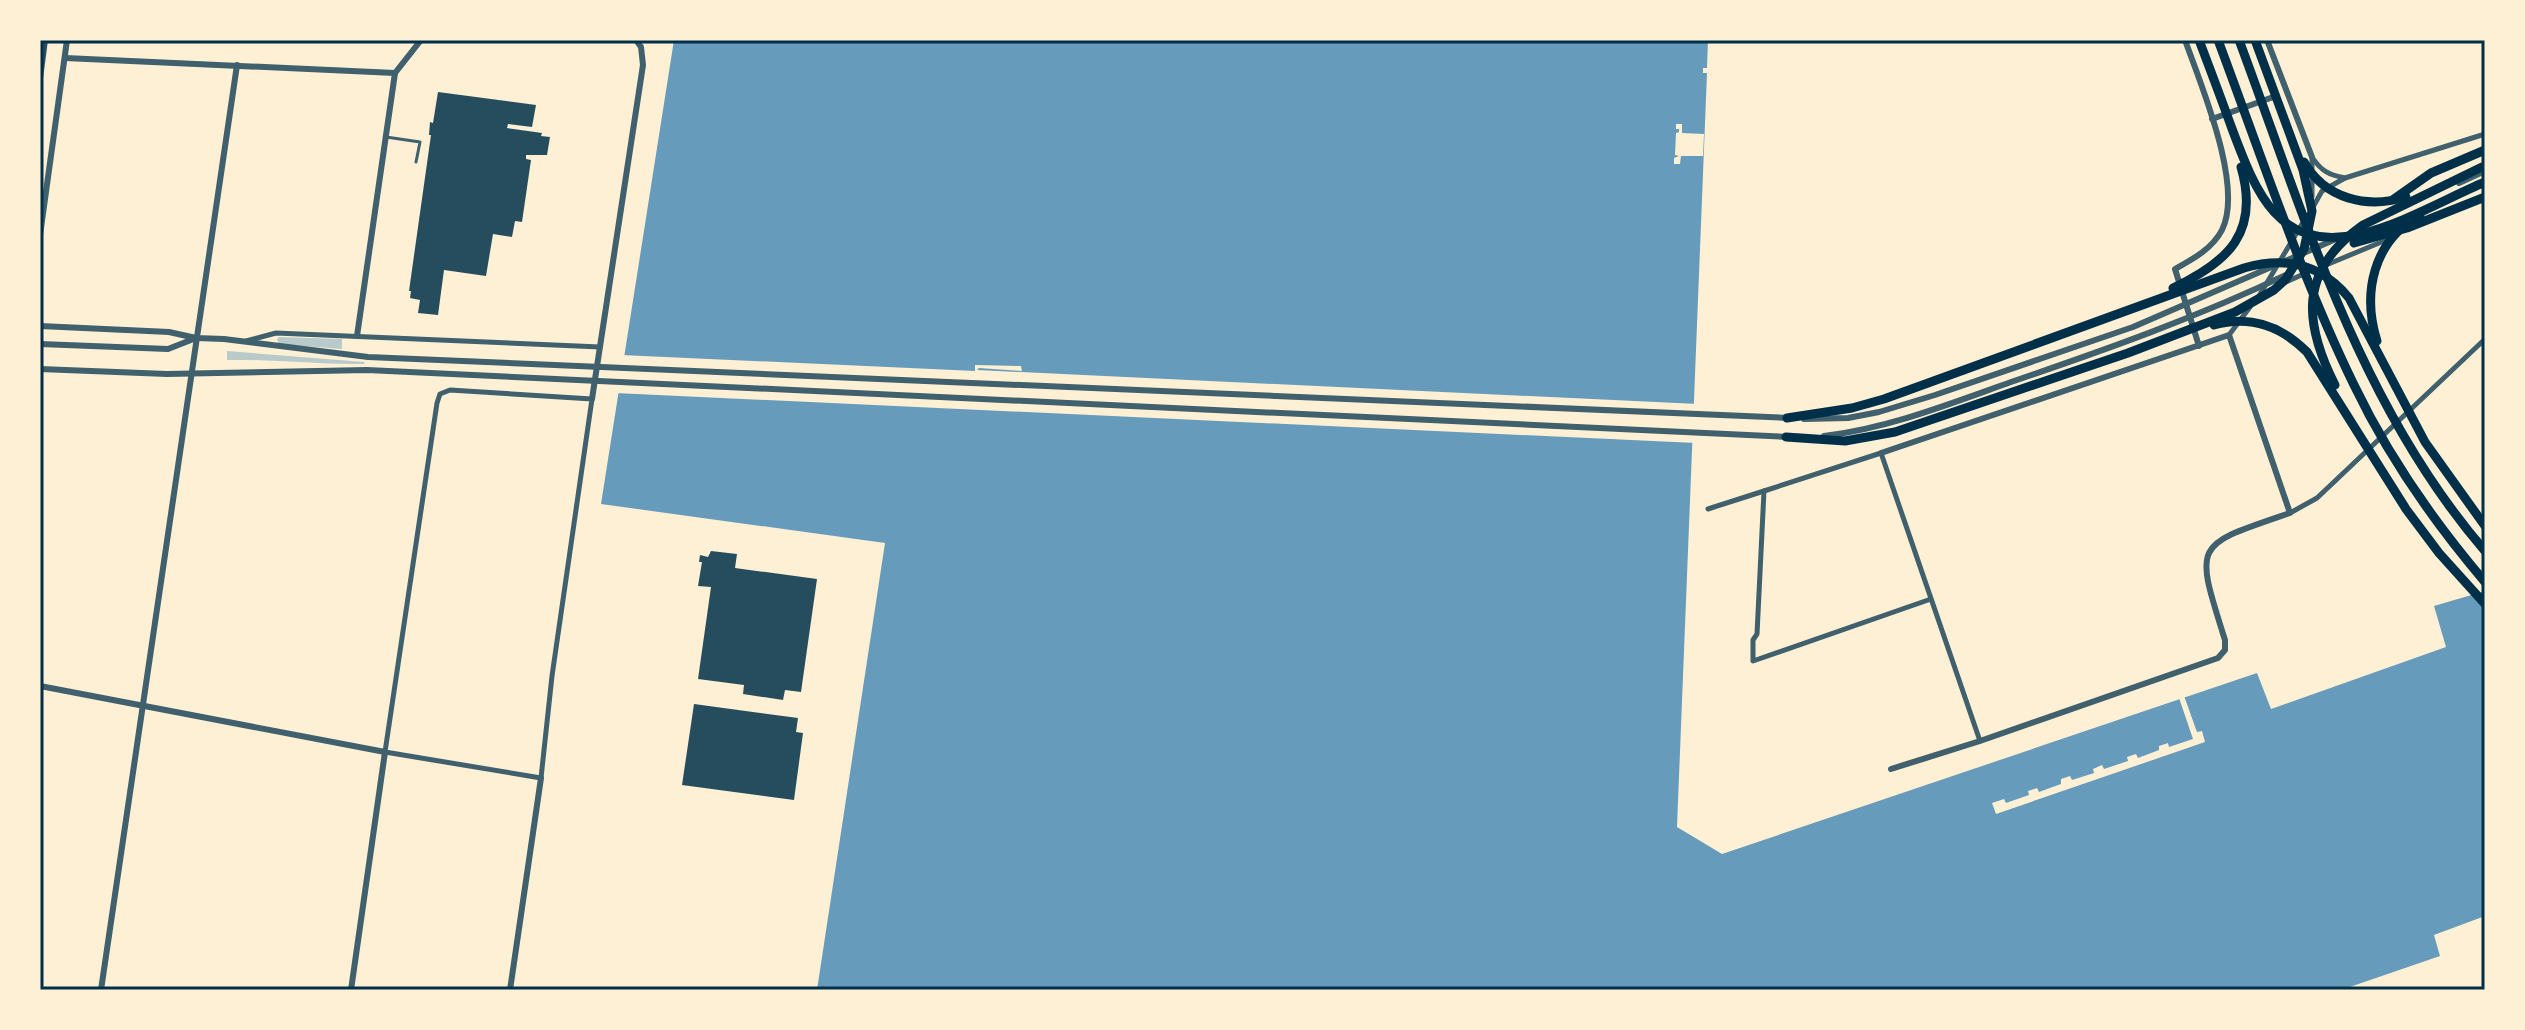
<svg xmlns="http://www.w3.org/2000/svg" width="2525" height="1030" font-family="'Fira Sans Condensed',sans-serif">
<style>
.green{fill:#b9caca}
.water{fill:#669bbc}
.pier{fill:#fdf0d5}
.building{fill:#264d5e}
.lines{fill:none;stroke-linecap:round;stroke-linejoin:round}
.service{stroke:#3f606c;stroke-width:3}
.minor{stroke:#3f606c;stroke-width:5}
.tertiary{stroke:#3f606c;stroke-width:6}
.motorway{stroke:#003049;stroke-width:9}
.neatline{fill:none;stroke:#003049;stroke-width:3}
</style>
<rect width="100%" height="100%" fill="#fdf0d5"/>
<g class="green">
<path d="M279 337 342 339V349L279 344 277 339Z"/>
<path d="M227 351 364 362 365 364C319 365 273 359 227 360Z"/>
</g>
<path class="water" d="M674 40H1708L1707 68H1703V73H1707L1677 827 1722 854 2257 673 2271 709 2446 647 2434 606 2485 591V916L2434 935 2440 956 2341 990H817L885 543 601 504Z"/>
<g class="pier">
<path d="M1676 124H1682V133L1704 134 1703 156H1681L1680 164H1674V158L1679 156 1675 155 1676 133 1679 132V129H1676Z"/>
<path d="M621 355 975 371V365L1021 366 1022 371 979 368 977 370 1698 404 1696 443 615 393Z"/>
<path d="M2183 693 2197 732 2202 731 2205 742 1996 814 1992 803 2004 799 2006 803 2029 795 2028 791 2037 788 2039 792 2061 784V779L2070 776 2072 780 2094 773 2093 769 2102 765 2104 769 2128 761 2127 757 2136 754 2138 758 2159 750V746L2168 743 2169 747 2193 739 2178 695Z"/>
</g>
<g class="building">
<path d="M40 40H48L42 86H40Z"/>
<path d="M438 92 536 105 532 127 508 124 507 128 542 133 541 136 550 137 547 155H526V159L531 160 522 222 515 221 512 237 493 234 486 276 444 270 438 315 418 313 420 300 410 298 411 291H409L431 135H429L430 122 433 123Z"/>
<path d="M711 551 737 554 735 568 817 579 801 692 785 690 783 700 743 694 744 685 698 679 711 587 698 586 702 562H699L700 555 708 557Z"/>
<path d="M694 704 798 718 796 732 803 733 794 800 682 785Z"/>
</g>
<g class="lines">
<path class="service" d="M386 137 420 142 416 162"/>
<g class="minor">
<path d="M2312 157C2321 171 2329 175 2345 178L2485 134"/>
<path d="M2312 196V158"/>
<path d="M2313 207 2322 191 2345 178"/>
<path d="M2326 265 2391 238"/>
<path d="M2286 282 2306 273"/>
<path d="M2259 296 2305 219"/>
<path d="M2229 335 2250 307"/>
<path d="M246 341 276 333 600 347"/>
<path d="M450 390 592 399 552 676 541 778 385 752 437 403 440 394Z"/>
<path d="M1708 509 1764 491"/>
<path d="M2290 513 2317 498 2485 339"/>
<path d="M1931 599 1753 661V640L1757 634 1764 491 1881 453 1980 741"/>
</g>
<g class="tertiary">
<path d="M2185 40C2201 85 2244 186 2222 230 2212 249 2193 259 2175 269L2199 346"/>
<path d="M2267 40 2312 157"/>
<path d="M65 58 395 73"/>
<path d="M2212 119 2276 96"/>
<path d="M2459 183 2485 171"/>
<path d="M40 235 67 40"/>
<path d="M40 326 169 332 196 338 224 339 368 357 1789 418"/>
<path d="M357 336 395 73 421 40"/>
<path d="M40 344 168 349 196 338"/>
<path d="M40 369 167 374 367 370 1789 437"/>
<path d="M592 399 643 65 641 47 636 40"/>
<path d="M1804 419 1848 418 1879 412 1935 395 2133 327 2336 239"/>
<path d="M1824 436C1889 428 1949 404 2011 382 2105 350 2198 317 2288 274"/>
<path d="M1881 453 2229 335 2290 513C2193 546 2194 542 2225 640V650L2218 658 1980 741 1891 769"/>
<path d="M40 686 385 752 351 990"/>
<path d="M101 990 237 65"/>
<path d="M510 990 541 778"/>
</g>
<g class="motorway">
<path d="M2199 40C2210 69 2221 98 2231 126 2255 190 2277 253 2360 234 2403 224 2445 199 2485 182"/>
<path d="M2218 40C2261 155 2300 274 2354 385 2388 456 2434 522 2485 582"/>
<path d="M2239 40C2305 217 2359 405 2485 551"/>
<path d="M2304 162C2325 199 2367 209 2406 197"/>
<path d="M2394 199 2431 173 2485 150"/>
<path d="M2354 243 2407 228 2485 197"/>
<path d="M2173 288C2228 262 2260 233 2241 167"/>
<path d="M2214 325C2250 315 2281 326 2307 352L2406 509 2439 553 2485 604"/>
<path d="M2377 341C2362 293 2373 241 2420 215"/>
<path d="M2335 385C2303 322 2299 270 2363 225L2482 167"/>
<path d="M1787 418 1852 408 1884 399 2244 268C2286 256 2321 264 2349 298L2425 442 2485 526"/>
<path d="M1786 437 1845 441 1895 432 2128 353 2235 312 2274 290 2286 279 2304 249 2312 211 2303 170 2255 40"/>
</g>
</g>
<rect width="2525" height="1030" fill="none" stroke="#fdf0d5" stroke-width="84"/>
<rect x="42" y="42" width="2441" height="946" class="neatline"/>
</svg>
